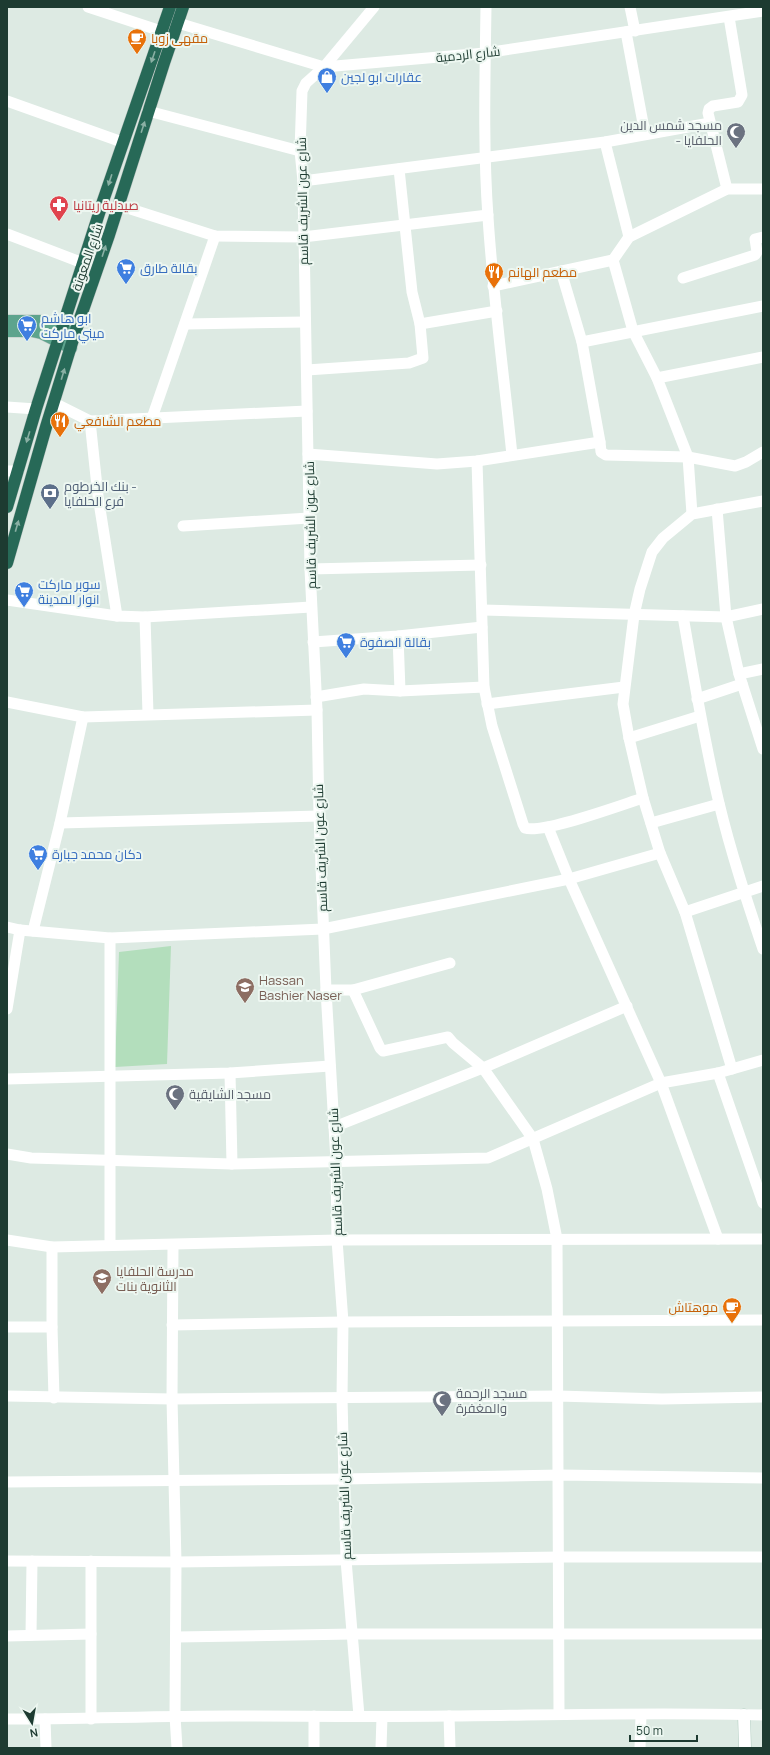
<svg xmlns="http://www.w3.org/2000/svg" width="770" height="1755" font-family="Manrope,Cairo,sans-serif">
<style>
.green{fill:#b3debc}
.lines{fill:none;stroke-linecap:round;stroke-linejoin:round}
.secondary-casing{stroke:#afcbbf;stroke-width:13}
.primary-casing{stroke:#bbc4c1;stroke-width:13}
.highway-casing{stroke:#bbc4c1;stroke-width:13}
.street{stroke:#fff;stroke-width:11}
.secondary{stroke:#fff;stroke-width:12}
.primary{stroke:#5da48d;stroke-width:12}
.highway{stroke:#276957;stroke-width:12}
.oneway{fill:#8ab0a4}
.labels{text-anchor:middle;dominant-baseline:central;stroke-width:4;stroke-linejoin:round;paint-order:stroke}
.food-label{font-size:13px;fill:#c56008;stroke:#edf7f1;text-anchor:start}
.street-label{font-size:13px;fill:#1d3b31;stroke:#edf7f1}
.shop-label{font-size:13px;fill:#366cbe;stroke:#edf7f1;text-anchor:start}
.worship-label{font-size:13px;fill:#5b616d;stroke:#edf7f1;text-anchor:start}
.health-label{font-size:13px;fill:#be3a42;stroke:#edf7f1;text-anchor:start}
.service-label{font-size:13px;fill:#4e5e75;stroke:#edf7f1;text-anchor:start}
.education-label{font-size:13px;fill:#785e54;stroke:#edf7f1;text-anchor:start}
</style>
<rect width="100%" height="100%" fill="#ddeae3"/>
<path class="green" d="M171 946 167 1064 115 1067 119 952Z"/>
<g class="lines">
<g class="secondary-casing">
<path id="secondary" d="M744 1715 745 1748"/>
</g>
<g class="primary-casing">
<g id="primary">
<path d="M7 321H42L62 330 75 333"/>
<path d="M7 331H32L41 333 71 348"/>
</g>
</g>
<g class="highway-casing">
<g id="highway">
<path d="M7 507 36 409 103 201 170 7"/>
<path d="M7 563 46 427 75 333 109 235 164 63 183 7"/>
</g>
</g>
<g class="street">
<path d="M88 7 161 31"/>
<path d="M486 7C485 77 483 147 488 217 493 296 504 376 512 455"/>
<path d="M630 7 635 31"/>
<path d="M178 23 324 67 485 53 763 11"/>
<path d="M626 32 645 134"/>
<path d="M7 101 122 142"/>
<path d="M148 111 300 151"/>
<path d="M605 142 629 237"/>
<path d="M399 169 412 292 420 324"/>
<path d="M303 181 605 142 710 123"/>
<path d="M727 189 708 113 709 109 713 106 738 102 742 95 729 17"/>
<path d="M118 205 215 236 303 237 488 215"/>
<path d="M7 234 83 263"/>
<path d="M613 260 633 331 657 378 688 457 692 514"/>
<path d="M561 271 582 342 600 442"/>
<path d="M683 278 755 255 757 252 755 239 763 237"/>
<path d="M493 286 613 260 629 237 727 189H763"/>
<path d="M186 324 305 322"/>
<path d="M582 342 763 306"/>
<path d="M307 370 409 363 423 358 420 324 497 311"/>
<path d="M657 378 763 357"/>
<path d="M54 403 90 421 307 411"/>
<path d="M7 407 36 409"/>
<path d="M152 418 215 236"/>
<path d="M90 421 98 496 117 616"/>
<path d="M308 454 437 464 477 461 600 442 601 452 606 455 688 457 735 466 746 462 763 452"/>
<path d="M477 461 484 687 492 726 523 824 525 828C543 834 621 805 643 798"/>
<path d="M7 471H18"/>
<path d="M717 509 726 617 739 674 763 749"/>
<path d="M183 526 309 518"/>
<path d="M310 569 481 565"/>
<path d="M7 600 117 616 145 617 311 607"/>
<path d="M483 610 726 617 763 609"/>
<path d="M683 616C694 679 704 741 719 803 731 853 747 901 763 949"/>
<path d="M145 617 148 714"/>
<path d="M398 636 400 691"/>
<path d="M313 642 398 636 482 627"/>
<path d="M739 674 763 669"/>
<path d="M316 697 364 689 400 691 484 687"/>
<path d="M697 699 742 684"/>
<path d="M7 702 83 717 317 710"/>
<path d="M487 704 624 687"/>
<path d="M629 738 700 716"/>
<path d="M60 823 319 816"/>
<path d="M651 823 719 804"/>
<path d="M548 827 569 879 661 1083 718 1239"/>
<path d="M685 912 763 886"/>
<path d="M7 927 20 930 110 938 323 929 569 879 660 853"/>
<path d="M33 931 60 823 83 717"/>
<path d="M326 990H353L450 963"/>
<path d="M353 990 380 1048 383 1051 448 1037 453 1043 483 1068 533 1139 547 1189 557 1239 559 1714"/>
<path d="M7 1009 20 930"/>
<path d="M732 1069 685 912 660 853 643 798 629 738 623 704 634 615 640 589 652 552 663 538 692 514 763 501"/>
<path d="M230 1073 232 1164"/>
<path d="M718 1073 763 1203"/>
<path d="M7 1079 230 1073 330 1066"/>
<path d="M334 1127 483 1068 627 1006"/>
<path d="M7 1154 31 1158 232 1164 488 1158 661 1083 718 1073 763 1060"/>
<path d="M7 1240 52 1247 337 1240 763 1239"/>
<path d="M110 1245V938"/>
<path d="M173 1245 172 1399 176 1562 175 1716 177 1748"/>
<path d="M52 1247V1327L54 1398"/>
<path d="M172 1325 343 1322 763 1320"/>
<path d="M7 1327H52"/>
<path d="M7 1396 172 1399 558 1396 662 1399 763 1397"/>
<path d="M7 1482 344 1479 560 1475 763 1478"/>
<path d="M7 1561 176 1562 560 1557H763"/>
<path d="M31 1635 32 1561"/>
<path d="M7 1636 91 1634"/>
<path d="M176 1637 352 1634H763"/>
<path d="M314 1716V1748"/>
<path d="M359 1716 346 1560 342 1398 343 1322 337 1240 336 1161 326 990 319 816 317 710 310 569 303 181 300 151 302 91 306 83 324 67 374 7"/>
<path d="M449 1716 450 1748"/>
<path d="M7 1719C82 1719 156 1716 231 1716 303 1716 375 1717 448 1716 553 1715 658 1712 763 1715"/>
<path d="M45 1719 46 1748"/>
<path d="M91 1719V1561"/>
<path d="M381 1748 382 1717"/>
<path d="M640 1748 641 1715"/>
</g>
<use href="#secondary" class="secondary"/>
<use href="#primary" class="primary"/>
<use href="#highway" class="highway"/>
</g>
<defs><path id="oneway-solid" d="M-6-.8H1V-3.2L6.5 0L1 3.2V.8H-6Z"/></defs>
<g class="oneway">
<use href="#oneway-solid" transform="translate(153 57) rotate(109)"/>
<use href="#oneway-solid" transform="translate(143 127) rotate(-72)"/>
<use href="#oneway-solid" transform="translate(110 180) rotate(108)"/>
<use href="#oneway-solid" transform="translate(104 251) rotate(-72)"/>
<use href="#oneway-solid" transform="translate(63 374) rotate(-73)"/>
<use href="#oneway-solid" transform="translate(28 437) rotate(107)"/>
<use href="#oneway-solid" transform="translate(17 526) rotate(-74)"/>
</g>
<defs>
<g id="cafe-pin" transform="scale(1)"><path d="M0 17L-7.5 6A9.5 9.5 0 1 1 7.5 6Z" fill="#e8710a" stroke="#edf7f1"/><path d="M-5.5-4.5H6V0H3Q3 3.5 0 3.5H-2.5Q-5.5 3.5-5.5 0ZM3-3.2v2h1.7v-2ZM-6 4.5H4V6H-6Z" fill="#fff"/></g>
<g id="shop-pin" transform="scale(1)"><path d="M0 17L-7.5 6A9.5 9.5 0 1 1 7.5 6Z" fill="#3f7fe0" stroke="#edf7f1"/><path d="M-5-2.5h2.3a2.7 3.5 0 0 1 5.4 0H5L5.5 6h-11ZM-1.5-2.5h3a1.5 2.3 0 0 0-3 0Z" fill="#fff"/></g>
<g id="mosque-pin" transform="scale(1)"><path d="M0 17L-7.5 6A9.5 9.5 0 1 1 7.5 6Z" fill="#6b7280" stroke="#edf7f1"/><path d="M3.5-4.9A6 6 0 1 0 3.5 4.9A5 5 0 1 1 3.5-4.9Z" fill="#fff"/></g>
<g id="pharmacy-pin" transform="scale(1)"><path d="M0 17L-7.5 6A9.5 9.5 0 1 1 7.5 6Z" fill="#e0444e" stroke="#edf7f1"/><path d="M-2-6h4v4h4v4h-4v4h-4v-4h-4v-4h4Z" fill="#fff"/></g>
<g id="supermarket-pin" transform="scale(1)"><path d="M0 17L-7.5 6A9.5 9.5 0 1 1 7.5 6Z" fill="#3f7fe0" stroke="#edf7f1"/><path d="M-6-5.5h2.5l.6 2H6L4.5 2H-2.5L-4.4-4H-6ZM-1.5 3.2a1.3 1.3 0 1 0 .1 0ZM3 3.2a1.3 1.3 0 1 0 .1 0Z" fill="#fff"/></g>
<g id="restaurant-pin" transform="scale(1)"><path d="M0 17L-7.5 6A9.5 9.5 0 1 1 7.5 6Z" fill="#e8710a" stroke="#edf7f1"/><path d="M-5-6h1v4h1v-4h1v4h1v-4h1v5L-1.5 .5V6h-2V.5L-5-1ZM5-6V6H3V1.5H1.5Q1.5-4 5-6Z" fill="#fff"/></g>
<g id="bank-pin" transform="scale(1)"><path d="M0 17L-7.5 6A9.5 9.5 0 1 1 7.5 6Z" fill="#5c6f8a" stroke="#edf7f1"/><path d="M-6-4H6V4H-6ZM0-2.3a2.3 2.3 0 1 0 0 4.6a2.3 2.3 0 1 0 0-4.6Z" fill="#fff"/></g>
<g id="school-pin" transform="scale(1)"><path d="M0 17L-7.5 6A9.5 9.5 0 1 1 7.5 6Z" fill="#8d6e63" stroke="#edf7f1"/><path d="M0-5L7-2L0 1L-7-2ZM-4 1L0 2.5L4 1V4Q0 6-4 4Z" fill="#fff"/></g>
</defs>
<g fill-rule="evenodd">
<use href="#cafe-pin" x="137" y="38"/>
<use href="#shop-pin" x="327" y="77"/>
<use href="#mosque-pin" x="736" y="132"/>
<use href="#pharmacy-pin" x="59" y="205"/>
<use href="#supermarket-pin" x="126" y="268"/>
<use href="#restaurant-pin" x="494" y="272"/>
<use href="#supermarket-pin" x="27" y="325"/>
<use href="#restaurant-pin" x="60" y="421"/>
<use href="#bank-pin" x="50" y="493"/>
<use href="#supermarket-pin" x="24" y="591"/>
<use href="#supermarket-pin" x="346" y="642"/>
<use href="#supermarket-pin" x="38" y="854"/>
<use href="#school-pin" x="245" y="987"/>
<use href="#mosque-pin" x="175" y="1094"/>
<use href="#school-pin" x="102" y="1278"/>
<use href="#cafe-pin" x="732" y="1307"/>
<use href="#mosque-pin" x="442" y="1400"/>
</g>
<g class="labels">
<g class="food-label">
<text x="151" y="38">مقهى زوبا</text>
<text x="508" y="272">مطعم الهانم</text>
<text x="74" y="421">مطعم الشافعي</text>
<text x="718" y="1307" text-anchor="end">موهتاش</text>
</g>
<g class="street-label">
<text transform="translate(468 54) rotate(-6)">شارع الردمية</text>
<text transform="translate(302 201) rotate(-91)">شارع عون الشريف قاسم</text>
<text transform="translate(87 257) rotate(-71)">شارع المعونة</text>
<text transform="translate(310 525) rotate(-91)">شارع عون الشريف قاسم</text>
<text transform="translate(320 848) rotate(-92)">شارع عون الشريف قاسم</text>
<text transform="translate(335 1172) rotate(-92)">شارع عون الشريف قاسم</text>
<text transform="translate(344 1496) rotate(-92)">شارع عون الشريف قاسم</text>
</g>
<g class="shop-label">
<text x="341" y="77">عقارات ابو لجين</text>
<text x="140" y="268">بقالة طارق</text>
<text x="41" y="318">ابو هاشم<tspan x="41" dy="15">ميني ماركت</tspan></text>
<text x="38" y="584">سوبر ماركت<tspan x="38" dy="15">انوار المدينة</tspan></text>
<text x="360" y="642">بقالة الصفوة</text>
<text x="52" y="854">دكان محمد جبارة</text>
</g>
<g class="worship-label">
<text x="722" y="125" text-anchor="end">مسجد شمس الدين<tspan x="722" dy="15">- الحلفايا</tspan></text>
<text x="189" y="1094">مسجد الشايقية</text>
<text x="456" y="1393">مسجد الرحمة<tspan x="456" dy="15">والمغفرة</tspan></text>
</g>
<g class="health-label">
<text x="73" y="205">صيدلية ريتانيا</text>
</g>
<g class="service-label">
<text x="64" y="486">بنك الخرطوم -<tspan x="64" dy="15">فرع الحلفايا</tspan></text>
</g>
<g class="education-label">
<text x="259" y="980">Hassan<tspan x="259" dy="15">Bashier Naser</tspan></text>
<text x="116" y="1271">مدرسة الحلفايا<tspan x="116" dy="15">الثانوية بنات</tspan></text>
</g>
</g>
<rect width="770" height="1755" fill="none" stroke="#1d3b31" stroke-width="16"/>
<g transform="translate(32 1723) rotate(169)" stroke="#edf7f1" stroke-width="3" paint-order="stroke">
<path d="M0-3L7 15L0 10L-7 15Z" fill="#1d3b31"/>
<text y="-6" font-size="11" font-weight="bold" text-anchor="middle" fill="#1d3b31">N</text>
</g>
<path d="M630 1735v6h67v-6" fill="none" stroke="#1d3b31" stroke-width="2"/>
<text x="636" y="1735" font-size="12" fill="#1d3b31" stroke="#edf7f1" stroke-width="3" paint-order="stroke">50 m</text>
</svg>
